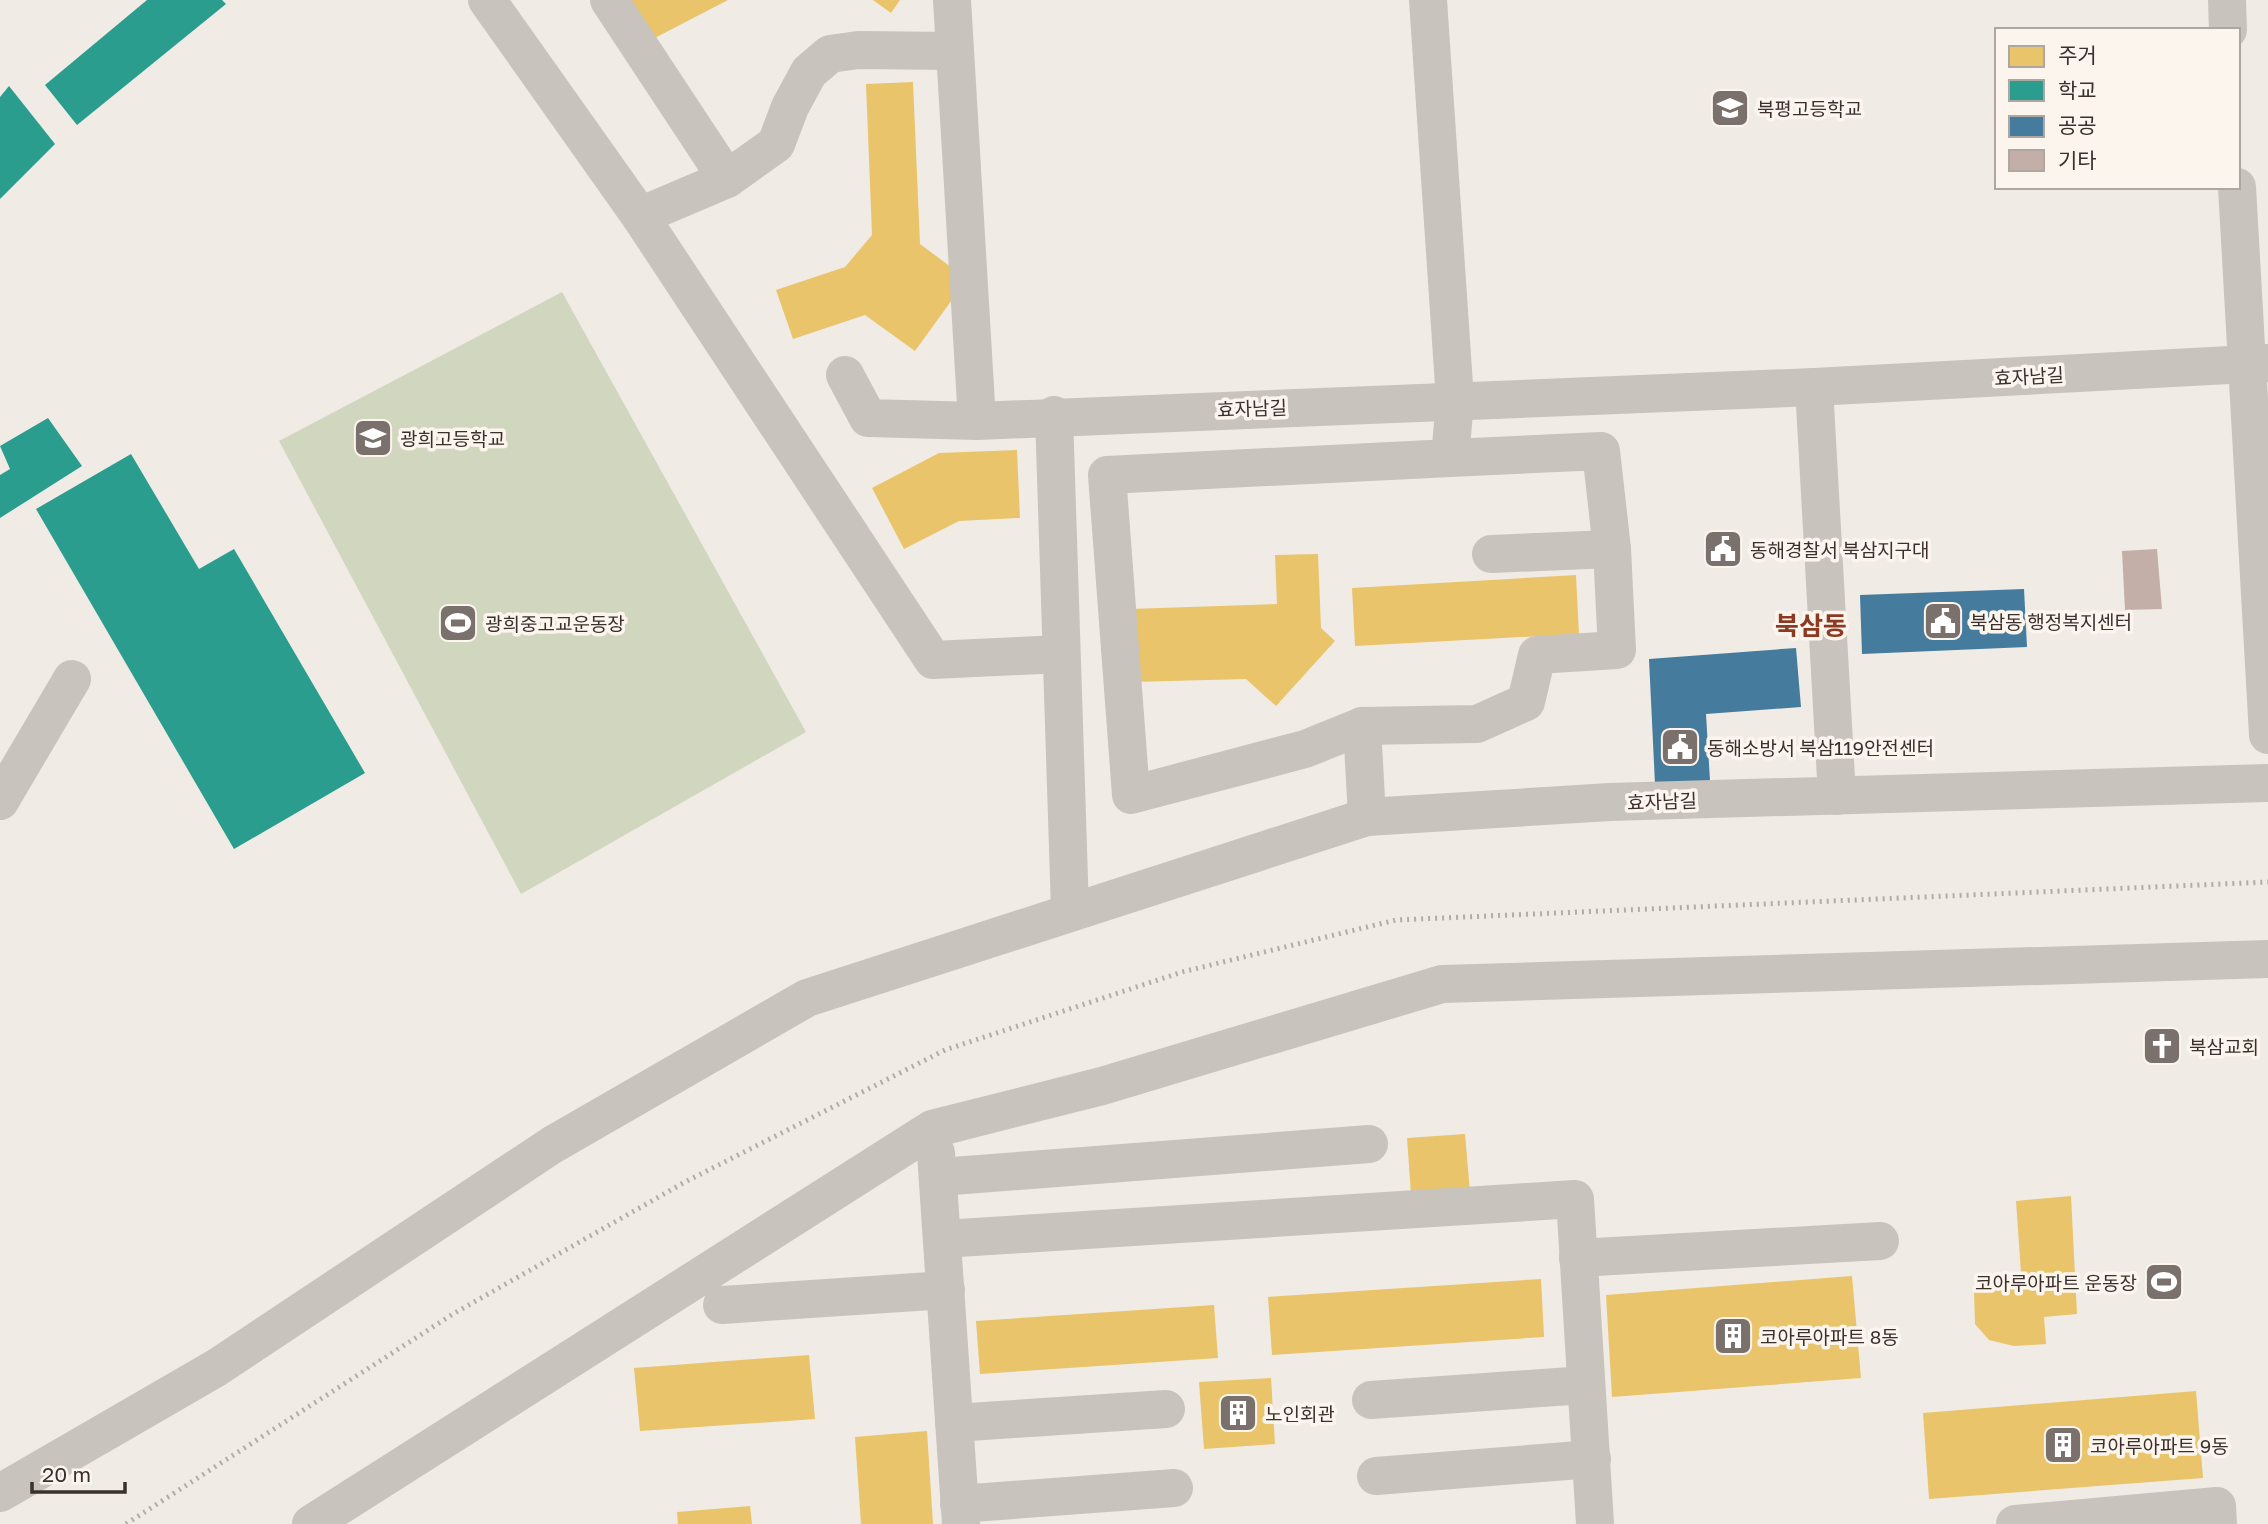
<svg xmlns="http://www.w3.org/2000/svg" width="2268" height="1524" font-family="'Golos Text','Noto Sans KR',sans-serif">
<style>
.green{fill:#d1d6bf}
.homes{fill:#e9c46a}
.schools{fill:#2a9d8f}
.public{fill:#457b9d}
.building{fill:#c3afa7}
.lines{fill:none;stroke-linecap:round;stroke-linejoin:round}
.minor{stroke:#c9c3be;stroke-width:38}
.rail{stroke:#b1aca8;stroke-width:5;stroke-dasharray:2 5;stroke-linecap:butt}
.labels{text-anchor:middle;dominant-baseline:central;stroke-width:7;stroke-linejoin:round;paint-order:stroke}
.poi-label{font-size:19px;fill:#3b302b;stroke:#fbf5ee;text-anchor:start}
.street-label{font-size:19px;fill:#3b302b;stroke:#fbf5ee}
.district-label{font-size:26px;font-weight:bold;fill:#8c3b22;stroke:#fbf5ee}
</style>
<rect width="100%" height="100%" fill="#f0ebe5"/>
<path class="green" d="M562 292 806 732 521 894 279 441Z"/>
<g class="homes">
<path d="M626 0H728L647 42Z"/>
<path d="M873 0H900L891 13Z"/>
<path d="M913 82 920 244 967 279 915 351 865 315 793 339 776 290 845 267 872 235 866 84Z"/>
<path d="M1017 450 1020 518 959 521 904 549 872 488 939 453Z"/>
<path d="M1318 554 1321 628 1335 641 1276 706 1246 679 1132 682 1130 609 1277 604 1275 555Z"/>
<path d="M1576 575 1579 634 1355 646 1352 588Z"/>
<path d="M1465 1134 1470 1192 1411 1194 1407 1138Z"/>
<path d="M2071 1196 2077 1314 2044 1317 2046 1344 2014 1346 1989 1340 1975 1324 1974 1290 2022 1287 2016 1201Z"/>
<path d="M1852 1276 1861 1378 1612 1397 1606 1295Z"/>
<path d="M1541 1279 1544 1337 1272 1355 1268 1297Z"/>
<path d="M1214 1305 1218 1358 980 1374 976 1321Z"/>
<path d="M809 1355 815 1419 640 1431 634 1368Z"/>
<path d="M1271 1378 1275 1444 1204 1449 1199 1382Z"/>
<path d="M2196 1391 2203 1478 1929 1499 1923 1413Z"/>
<path d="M927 1431 933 1524H861L855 1437Z"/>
<path d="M750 1506 752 1524H678L677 1512Z"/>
</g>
<g class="schools">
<path d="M147 0H222L226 4 77 125 45 85Z"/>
<path d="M9 86 55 144 0 199V97Z"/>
<path d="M48 418 82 466 0 518V475L10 469 0 446Z"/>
<path d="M131 454 199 569 234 549 365 773 234 849 36 509Z"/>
</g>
<g class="public">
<path d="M2024 589 2027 647 1862 654 1860 595Z"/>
<path d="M1796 648 1801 707 1706 714 1710 781 1655 784 1649 659Z"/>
</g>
<path class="building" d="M2157 549 2162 609 2125 610 2122 551Z"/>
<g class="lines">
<g class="minor">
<path d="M487 0 640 216 933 660 1061 654"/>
<path d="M609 0 727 179 640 216"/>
<path d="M952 0 977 421"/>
<path d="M1428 0 1455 400 1450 458 1107 475 1131 795 1305 749 1362 726 1477 724 1526 702 1537 655 1617 650 1612 549 1601 451 1450 458"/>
<path d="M2227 0 2228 30"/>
<path d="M727 179 776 144 790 107 809 72 830 54 858 50 953 51"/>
<path d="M2237 187 2268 735"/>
<path d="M845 375 868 418 977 421 1814 387 2268 363"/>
<path d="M1814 387 1837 796"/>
<path d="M1054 415 1070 910"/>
<path d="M1491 554 1612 549"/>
<path d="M1362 726 1367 817"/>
<path d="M0 801 72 679"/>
<path d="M936 1153 961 1524"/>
<path d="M939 1177 1369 1144"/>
<path d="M943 1239 1575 1199 1595 1524"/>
<path d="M1578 1258 1880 1241"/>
<path d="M722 1305 946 1290"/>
<path d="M1371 1400 1585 1385"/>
<path d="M954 1423 1166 1409"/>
<path d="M1376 1476 1592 1459"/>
<path d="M0 1493 216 1368 552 1145 807 998 1367 817 1610 802 2268 783"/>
<path d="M959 1504 1174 1488"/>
<path d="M311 1524 932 1129 1102 1086 1442 984 2268 959"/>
<path d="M2015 1524 2217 1506 2218 1524"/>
</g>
<path class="rail" d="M126 1524 453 1314 685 1182 945 1050 1182 972 1396 920 2268 882"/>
</g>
<defs>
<g id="school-square" transform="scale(2.0125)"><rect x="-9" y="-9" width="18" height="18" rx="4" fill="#7a716c" stroke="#fbf5ee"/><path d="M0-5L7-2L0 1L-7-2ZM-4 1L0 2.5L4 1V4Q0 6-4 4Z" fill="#fff"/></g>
<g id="civic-square" transform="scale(2.0125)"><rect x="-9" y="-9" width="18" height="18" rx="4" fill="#7a716c" stroke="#fbf5ee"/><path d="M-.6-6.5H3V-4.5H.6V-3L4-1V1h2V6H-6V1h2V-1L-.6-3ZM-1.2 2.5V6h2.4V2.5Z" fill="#fff"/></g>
<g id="stadium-square" transform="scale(2.0125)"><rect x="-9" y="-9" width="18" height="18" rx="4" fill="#7a716c" stroke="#fbf5ee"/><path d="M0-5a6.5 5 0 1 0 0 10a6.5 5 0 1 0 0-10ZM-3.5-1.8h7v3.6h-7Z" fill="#fff"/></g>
<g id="church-square" transform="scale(2.0125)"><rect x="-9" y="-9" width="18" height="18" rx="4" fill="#7a716c" stroke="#fbf5ee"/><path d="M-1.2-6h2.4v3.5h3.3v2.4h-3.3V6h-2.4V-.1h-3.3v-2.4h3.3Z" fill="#fff"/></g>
<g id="building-square" transform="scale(2.0125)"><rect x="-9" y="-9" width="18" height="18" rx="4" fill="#7a716c" stroke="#fbf5ee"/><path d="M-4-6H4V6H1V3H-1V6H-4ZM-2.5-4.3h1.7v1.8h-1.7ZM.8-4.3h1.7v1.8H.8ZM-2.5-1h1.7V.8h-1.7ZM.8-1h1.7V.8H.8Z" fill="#fff"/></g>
</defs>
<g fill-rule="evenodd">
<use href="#school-square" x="1730" y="108"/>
<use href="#school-square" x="373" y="438"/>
<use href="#civic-square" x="1723" y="549"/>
<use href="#civic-square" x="1943" y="621"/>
<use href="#stadium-square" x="458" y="623"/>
<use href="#civic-square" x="1680" y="747"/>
<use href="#church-square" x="2162" y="1046"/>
<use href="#stadium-square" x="2164" y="1282"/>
<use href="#building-square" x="1733" y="1336"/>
<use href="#building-square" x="1238" y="1413"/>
<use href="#building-square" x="2063" y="1445"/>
</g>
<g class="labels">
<g class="poi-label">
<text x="1757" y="108">북평고등학교</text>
<text x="400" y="438">광희고등학교</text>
<text x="1750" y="549">동해경찰서 북삼지구대</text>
<text x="1970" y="621">북삼동 행정복지센터</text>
<text x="485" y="623">광희중고교운동장</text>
<text x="1707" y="747">동해소방서 북삼119안전센터</text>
<text x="2189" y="1046">북삼교회</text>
<text x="2137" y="1282" text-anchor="end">코아루아파트 운동장</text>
<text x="1760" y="1336">코아루아파트 8동</text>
<text x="1265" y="1413">노인회관</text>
<text x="2090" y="1445">코아루아파트 9동</text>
</g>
<g class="street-label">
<text transform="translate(2029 376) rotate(-3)">효자남길</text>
<text transform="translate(1252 408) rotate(-2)">효자남길</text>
<text transform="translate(1662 801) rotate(-2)">효자남길</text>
</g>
<g class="district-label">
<text x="1811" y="625">북삼동</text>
</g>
</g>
<rect x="1995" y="28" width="245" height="161" fill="#fbf5ee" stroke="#aea6a0" stroke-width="2"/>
<rect x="2009" y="46" width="35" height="21" fill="#e9c46a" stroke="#aea6a0" stroke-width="2"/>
<text x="2058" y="63" font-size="21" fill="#3b302b">주거</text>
<rect x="2009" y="80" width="35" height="21" fill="#2a9d8f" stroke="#aea6a0" stroke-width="2"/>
<text x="2058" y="98" font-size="21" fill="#3b302b">학교</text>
<rect x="2009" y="116" width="35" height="21" fill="#457b9d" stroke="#aea6a0" stroke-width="2"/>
<text x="2058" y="133" font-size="21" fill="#3b302b">공공</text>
<rect x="2009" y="150" width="35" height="21" fill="#c3afa7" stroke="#aea6a0" stroke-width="2"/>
<text x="2058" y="168" font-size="21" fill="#3b302b">기타</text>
<path d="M32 1482v10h93v-10" fill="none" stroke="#3b302b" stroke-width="3.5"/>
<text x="42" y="1482" font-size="21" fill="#3b302b" stroke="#fbf5ee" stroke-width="5" paint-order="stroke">20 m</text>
</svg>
